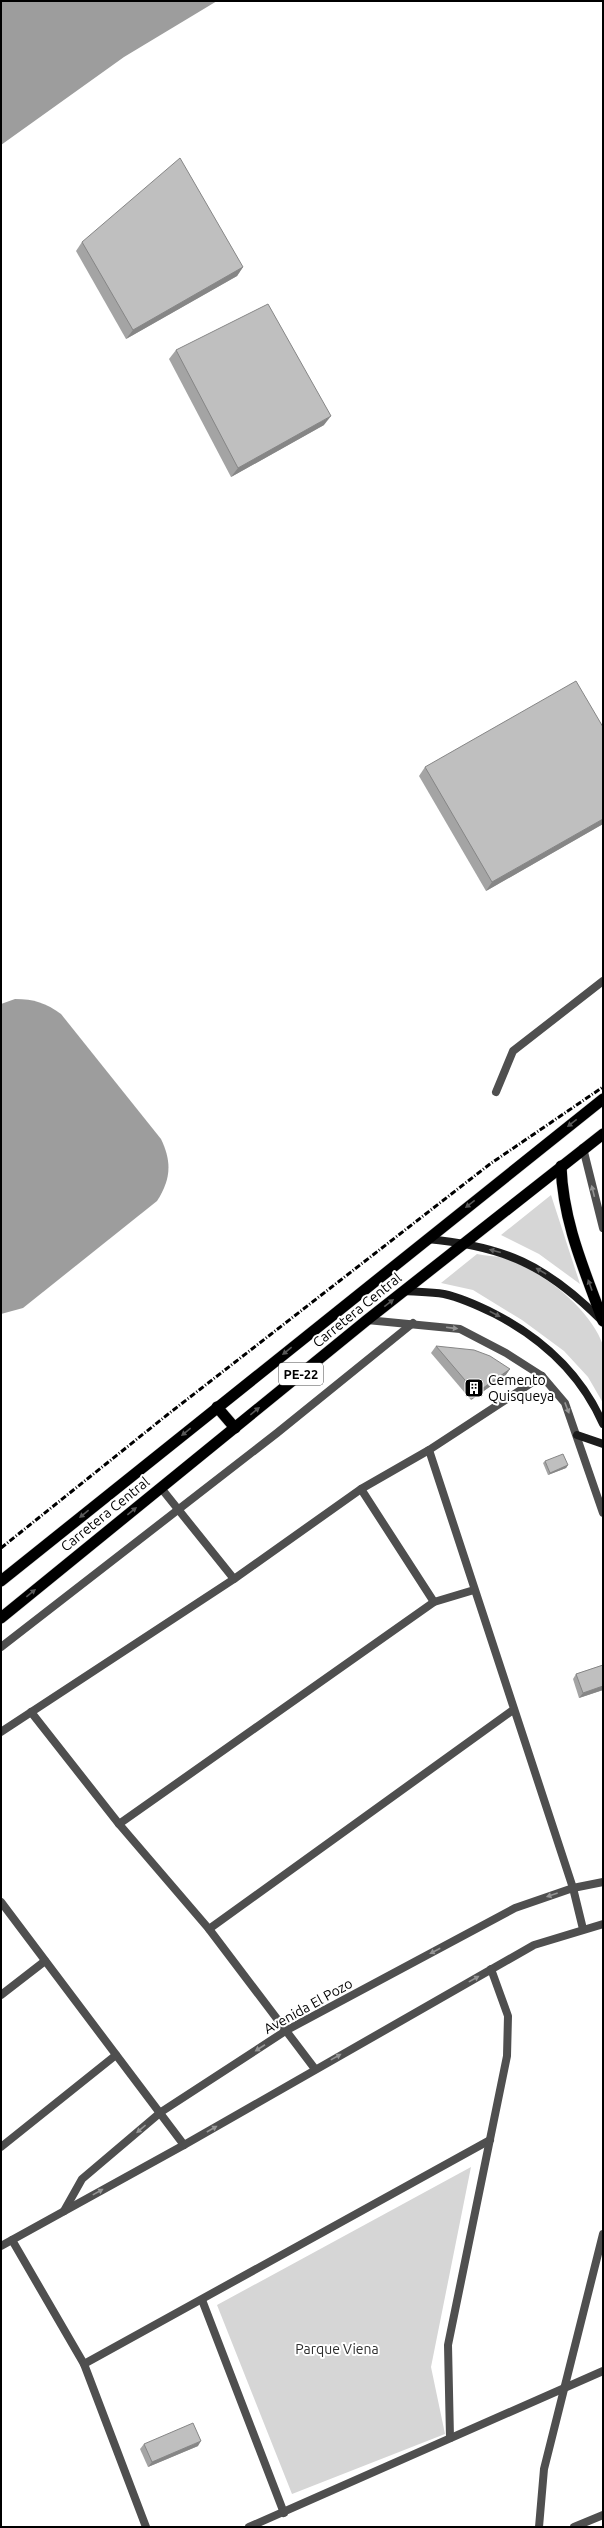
<svg xmlns="http://www.w3.org/2000/svg" width="604" height="2528" font-family="Ubuntu,sans-serif">
<style>
.green{fill:#d6d6d6}
.water{fill:#9d9d9d}
.lines{fill:none;stroke-linecap:round;stroke-linejoin:round}
.trunk-casing{stroke:#dbdbdb;stroke-width:12}
.minor{stroke:#4f4f4f;stroke-width:8}
.tertiary{stroke:#4f4f4f;stroke-width:8}
.secondary{stroke:#1c1c1c;stroke-width:8}
.trunk{stroke:#000;stroke-width:11}
.rail{stroke:#000;stroke-width:3;stroke-dasharray:6 2 1 2;stroke-linecap:butt}
.wall{fill:#a4a4a4}
.shaded-wall{fill:#868686}
.building{fill:#bfbfbf;stroke:#868686}
.oneway{fill:#595959}
.oneway2{fill:#959595}
.oneway3{fill:#606060}
.labels{text-anchor:middle;dominant-baseline:central;stroke-width:4;stroke-linejoin:round;paint-order:stroke}
.shield{fill:#fff;stroke:#4c4c4c;stroke-width:1}
.shield-label{font-size:13px;font-weight:bold;fill:#000}
.street-label{font-size:14px;fill:#000;stroke:#fff}
.poi-label{font-size:14px;fill:#000;stroke:#fff;text-anchor:start}
.park-label{font-size:14px;fill:#2d2d2d;stroke:#fff}
</style>
<rect width="100%" height="100%" fill="#fff"/>
<g class="green">
<path d="M551 1195 580 1284 539 1254 501 1235Z"/>
<path d="M477 1254C486 1256 496 1256 504 1258 541 1270 590 1308 603 1345V1403L588 1377 564 1351 522 1320 473 1290 441 1283Z"/>
<path d="M471 2167 431 2367 445 2434 292 2494 217 2305Z"/>
</g>
<g class="water">
<path d="M1 1H217L124 57 1 145Z"/>
<path d="M15 999C34 999 46 1003 61 1014L161 1139C172 1162 171 1179 157 1201L23 1308 1 1314V1004Z"/>
</g>
<g class="lines">
<g class="trunk-casing">
<g id="trunk">
<path d="M561 1166C563 1222 584 1269 603 1321"/>
<path d="M217 1407 235 1428"/>
<path d="M1 1581 603 1099"/>
<path d="M1 1618 367 1320 603 1134"/>
</g>
</g>
<g class="minor">
<path d="M496 1092 513 1051 603 981"/>
<path d="M429 1450 573 1888 583 1929"/>
<path d="M161 1488 234 1579"/>
<path d="M361 1489 434 1602"/>
<path d="M1 1647 277 1433 413 1323"/>
<path d="M31 1712 119 1824 209 1929 315 2069"/>
<path d="M1 1732 234 1579 361 1489 429 1450 542 1376"/>
<path d="M119 1824 434 1602 474 1590"/>
<path d="M1 1902 184 2145"/>
<path d="M209 1929 513 1710"/>
<path d="M1 1995 45 1961"/>
<path d="M1 2147 116 2055"/>
<path d="M12 2240 84 2364 146 2527"/>
<path d="M202 2300 284 2513"/>
<path d="M84 2364 490 2140"/>
<path d="M450 2438 448 2345 507 2056 508 2016 491 1969"/>
<path d="M249 2527 603 2371"/>
<path d="M539 2527 544 2469 603 2234"/>
<path d="M574 2527 603 2515"/>
</g>
<g class="tertiary">
<path d="M583 1148 603 1228"/>
<path d="M367 1320 460 1329 506 1353 542 1376 565 1403 603 1513"/>
<path d="M64 2211 82 2179 161 2112 287 2030 515 1908 573 1888 603 1882"/>
<path d="M1 2246 184 2145 534 1945 603 1924"/>
</g>
<g class="secondary">
<path d="M427 1239C504 1246 546 1265 601 1320"/>
<path d="M405 1291C418 1292 431 1292 444 1294 462 1298 479 1306 495 1314 543 1339 581 1374 603 1424"/>
<path d="M577 1435 603 1444"/>
</g>
<use href="#trunk" class="trunk"/>
<path class="rail" d="M1 1548 167 1415 490 1164 603 1087"/>
</g>
<g class="wall">
<path d="M82 242 243 267 237 276 126 339 76 251Z"/>
<path d="M176 350 324 425 231 477 169 359Z"/>
<path d="M603 727V824L486 891 419 776 425 767Z"/>
<path d="M436 1346 510 1369 505 1376 471 1400 431 1353Z"/>
<path d="M545 1461 568 1465 566 1468 548 1475 543 1463Z"/>
<path d="M603 1665V1690L579 1698 573 1679 576 1674Z"/>
<path d="M144 2444 198 2446 148 2467 140 2449Z"/>
</g>
<g class="shaded-wall">
<path d="M243 267 237 276 126 339 133 330Z"/>
<path d="M331 416 324 425 231 477 238 468Z"/>
<path d="M603 819V824L486 891 492 882Z"/>
<path d="M510 1369 505 1376 471 1400 476 1393Z"/>
<path d="M568 1465 566 1468 548 1475 550 1473Z"/>
<path d="M603 1686V1690L579 1698 583 1693Z"/>
<path d="M201 2441 198 2446 148 2467 152 2462Z"/>
</g>
<g class="building">
<path d="M180 158 243 267 133 330 82 242Z"/>
<path d="M268 304 331 416 238 468 176 350Z"/>
<path d="M576 681 603 727V819L492 882 425 767Z"/>
<path d="M436 1346 474 1350 490 1356 510 1369 476 1393Z"/>
<path d="M563 1454 568 1465 550 1473 545 1461Z"/>
<path d="M603 1665V1686L583 1693 576 1674Z"/>
<path d="M193 2423 201 2441 152 2462 144 2444Z"/>
</g>
<defs><path id="oneway-solid" d="M-6-.8H1V-3.2L6.5 0L1 3.2V.8H-6Z"/></defs>
<g class="oneway">
<use href="#oneway-solid" transform="translate(572 1123) rotate(142)"/>
<use href="#oneway-solid" transform="translate(470 1204) rotate(142)"/>
<use href="#oneway-solid" transform="translate(590 1285) rotate(-110)"/>
<use href="#oneway-solid" transform="translate(389 1303) rotate(-38)"/>
<use href="#oneway-solid" transform="translate(287 1351) rotate(141)"/>
<use href="#oneway-solid" transform="translate(255 1411) rotate(-39)"/>
<use href="#oneway-solid" transform="translate(186 1432) rotate(141)"/>
<use href="#oneway-solid" transform="translate(132 1511) rotate(-39)"/>
<use href="#oneway-solid" transform="translate(84 1514) rotate(141)"/>
<use href="#oneway-solid" transform="translate(31 1593) rotate(-39)"/>
</g>
<g class="oneway2">
<use href="#oneway-solid" transform="translate(593 1191) rotate(-104)"/>
<use href="#oneway-solid" transform="translate(452 1328) rotate(7)"/>
<use href="#oneway-solid" transform="translate(567 1408) rotate(69)"/>
<use href="#oneway-solid" transform="translate(552 1895) rotate(161)"/>
<use href="#oneway-solid" transform="translate(435 1951) rotate(152)"/>
<use href="#oneway-solid" transform="translate(474 1979) rotate(-29)"/>
<use href="#oneway-solid" transform="translate(260 2048) rotate(147)"/>
<use href="#oneway-solid" transform="translate(336 2057) rotate(-29)"/>
<use href="#oneway-solid" transform="translate(141 2129) rotate(140)"/>
<use href="#oneway-solid" transform="translate(212 2129) rotate(-30)"/>
<use href="#oneway-solid" transform="translate(98 2192) rotate(-29)"/>
</g>
<g class="oneway3">
<use href="#oneway-solid" transform="translate(495 1251) rotate(-165)"/>
<use href="#oneway-solid" transform="translate(541 1271) rotate(-150)"/>
<use href="#oneway-solid" transform="translate(495 1314) rotate(27)"/>
</g>
<defs>
<g id="building-square" transform="scale(1)"><rect x="-9" y="-9" width="18" height="18" rx="4" fill="#000" stroke="#fff"/><path d="M-4-6H4V6H1V3H-1V6H-4ZM-2.5-4.3h1.7v1.8h-1.7ZM.8-4.3h1.7v1.8H.8ZM-2.5-1h1.7V.8h-1.7ZM.8-1h1.7V.8H.8Z" fill="#fff"/></g>
</defs>
<g fill-rule="evenodd">
<use href="#building-square" x="474" y="1388"/>
</g>
<g class="labels">
<rect class="shield" x="279" y="1363" width="44" height="22" rx="3"/>
<g class="shield-label">
<text x="301" y="1374">PE-22</text>
</g>
<g class="street-label">
<text transform="translate(357 1310) rotate(-39)">Carretera Central</text>
<text transform="translate(105 1514) rotate(-39)">Carretera Central</text>
<text transform="translate(308 2006) rotate(-29)">Avenida El Pozo</text>
</g>
<g class="poi-label">
<text x="488" y="1380">Cemento<tspan x="488" dy="16">Quisqueya</tspan></text>
</g>
<g class="park-label">
<text x="337" y="2349">Parque Viena</text>
</g>
</g>
<rect width="604" height="2528" fill="none" stroke="#000000" stroke-width="4"/>
</svg>
